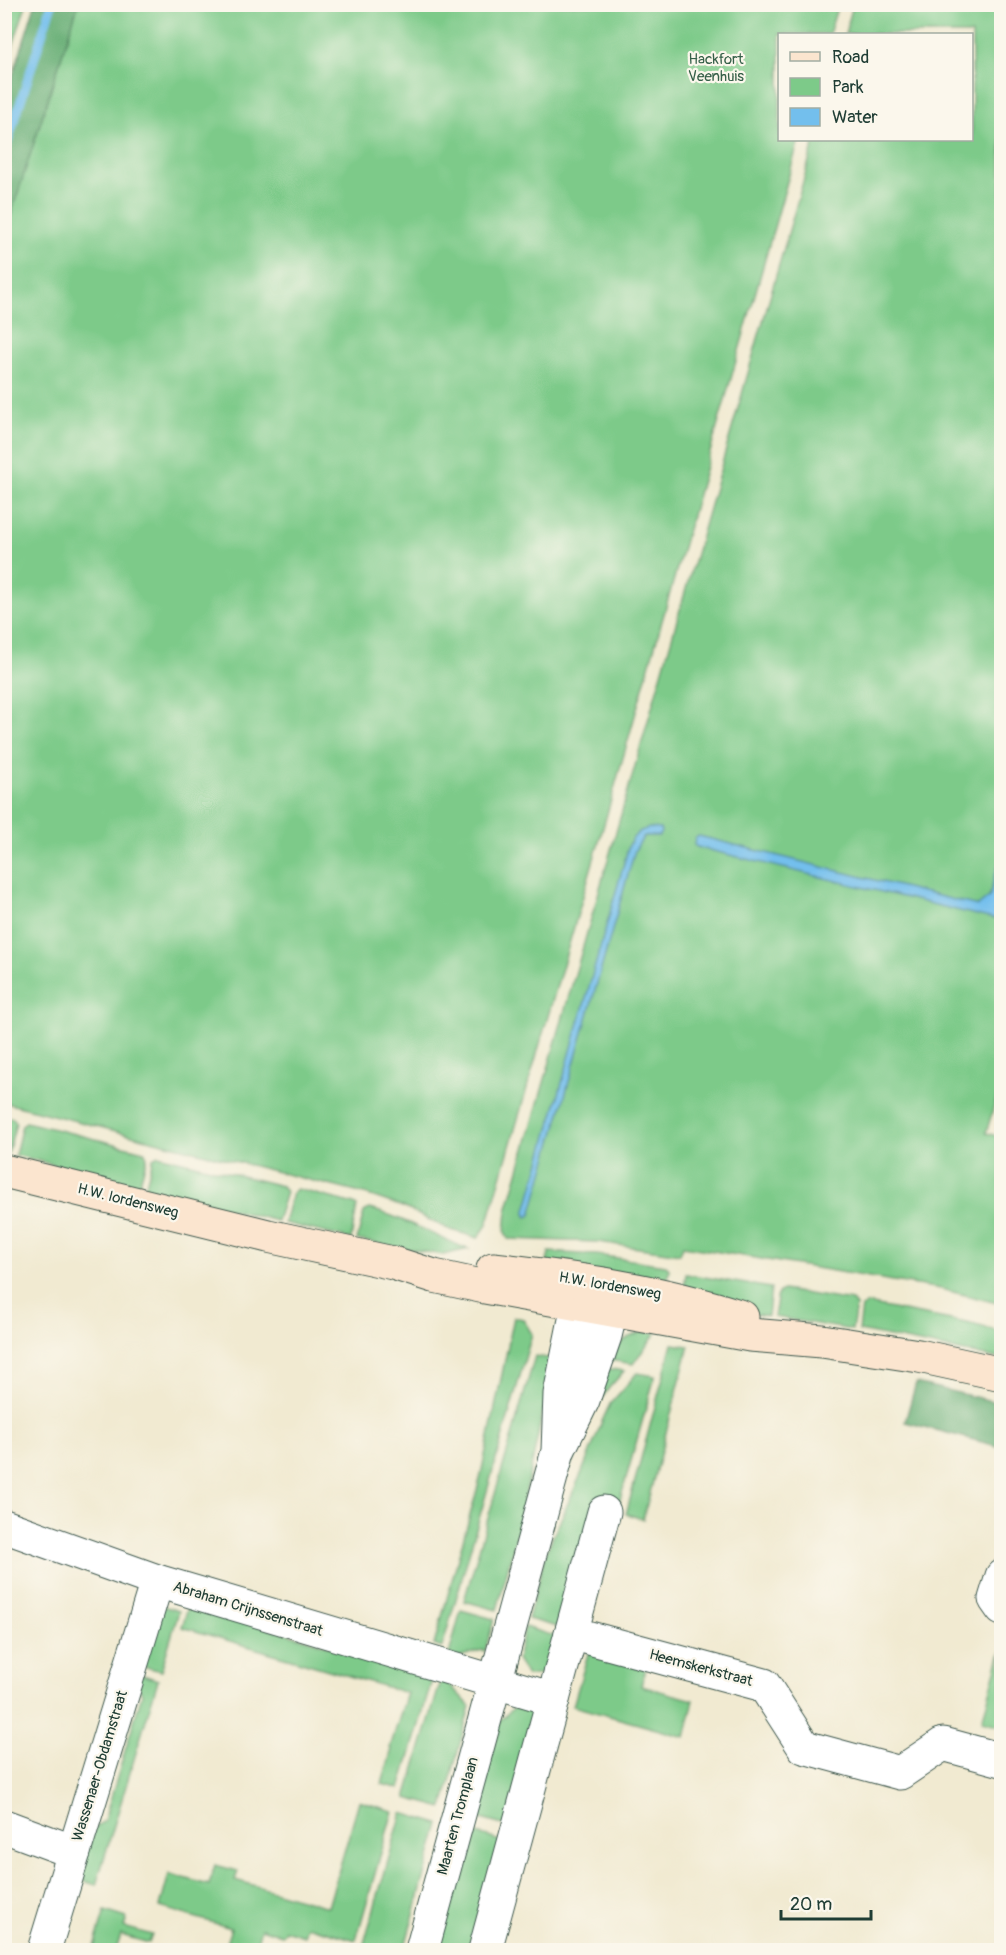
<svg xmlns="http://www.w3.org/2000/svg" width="1006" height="1955" font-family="Pangolin,sans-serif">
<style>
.green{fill:#7dca89;stroke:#4e845e;stroke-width:1.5}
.forest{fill:#66ae75;stroke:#427654;stroke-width:1.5}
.water{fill:#73bfed;stroke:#497e90;stroke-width:1.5}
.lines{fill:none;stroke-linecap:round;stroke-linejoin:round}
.stream{stroke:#73bfed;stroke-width:9}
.minor-casing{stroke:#3e574c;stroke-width:35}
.tertiary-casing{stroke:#3e574c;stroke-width:35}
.secondary-casing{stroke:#3e574c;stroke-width:35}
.minor{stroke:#fff;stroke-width:33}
.tertiary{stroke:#fff;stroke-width:33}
.secondary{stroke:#fbe5cf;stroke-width:33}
.labels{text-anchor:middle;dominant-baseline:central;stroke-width:4.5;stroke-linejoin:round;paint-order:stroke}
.park-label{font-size:15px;fill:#366049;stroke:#fbf7ec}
.street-label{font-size:15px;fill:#1f3d34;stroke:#fbf7ec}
</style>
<rect width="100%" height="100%" fill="#fbf7ec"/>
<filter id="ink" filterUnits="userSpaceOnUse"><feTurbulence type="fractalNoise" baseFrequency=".0167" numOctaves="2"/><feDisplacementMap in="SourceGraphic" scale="12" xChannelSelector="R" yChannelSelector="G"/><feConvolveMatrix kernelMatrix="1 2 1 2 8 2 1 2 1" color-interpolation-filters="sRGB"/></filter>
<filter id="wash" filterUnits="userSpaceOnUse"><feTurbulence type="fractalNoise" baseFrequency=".008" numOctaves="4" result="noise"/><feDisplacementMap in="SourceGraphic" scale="24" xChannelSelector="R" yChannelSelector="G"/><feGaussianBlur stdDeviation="1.35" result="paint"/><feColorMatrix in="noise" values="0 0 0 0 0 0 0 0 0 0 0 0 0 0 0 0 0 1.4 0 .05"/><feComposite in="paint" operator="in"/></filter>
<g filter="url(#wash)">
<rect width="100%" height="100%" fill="#f1ead1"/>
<g class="green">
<path d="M5 4 26 5 5 70 4 5Z"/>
<path d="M78 5H838L829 34H780V140H799L605 821 487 1225 478 1238 448 1229 403 1207 368 1195 5 1103V233Z"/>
<path d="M853 5H1001L1002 1080 986 1133 1001 1137V1304L941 1289 683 1246 680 1254 598 1242 508 1239 505 1232 507 1211 815 140H972V34H845Z"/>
<path d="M4 1116 13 1118 16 1123 8 1153H5Z"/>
<path d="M26 1122 144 1151 147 1157 139 1186 15 1155 22 1125Z"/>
<path d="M158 1155 282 1186 286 1192 277 1221 145 1188 153 1158Z"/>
<path d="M297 1189 354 1204 357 1206 351 1239 284 1223 292 1193Z"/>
<path d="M369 1209C404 1217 434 1237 468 1249L443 1255 357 1240 364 1212Z"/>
<path d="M549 1252 597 1255 665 1265 669 1269 666 1289 546 1268Z"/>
<path d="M686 1274 771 1288 768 1316 753 1314 683 1291Z"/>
<path d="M783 1290 852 1301 856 1306 852 1330 774 1317 778 1293Z"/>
<path d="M867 1304 972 1324 1001 1332V1359L859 1331 862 1307Z"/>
<path d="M514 1317 523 1319 532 1334 442 1648 434 1645 480 1479Z"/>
<path d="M647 1332 656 1333 633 1364 609 1360C618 1343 628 1334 647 1332Z"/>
<path d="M672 1344 689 1346 643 1519 626 1514Z"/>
<path d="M535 1356 554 1359 517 1534 497 1610 464 1601Z"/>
<path d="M605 1368 624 1371 609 1388 595 1408 569 1470 568 1468Z"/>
<path d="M637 1373 655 1376 618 1507 561 1628 528 1619 546 1552 582 1472 603 1419 610 1404Z"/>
<path d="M189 1604 433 1677 400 1789 382 1784 392 1749 390 1748 407 1693 182 1627Z"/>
<path d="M163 1606 179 1611 161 1671 142 1666Z"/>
<path d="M461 1610 494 1619 485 1651 482 1650 453 1659 448 1658Z"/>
<path d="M525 1627 558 1637 550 1668 539 1675 527 1676 517 1659Z"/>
<path d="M589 1650 646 1665 641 1686 694 1700 685 1737 573 1706Z"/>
<path d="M1001 1652 1002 1726H1001L982 1721Z"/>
<path d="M140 1674 158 1680 96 1885 78 1879 94 1828 104 1821 142 1694 137 1682Z"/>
<path d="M441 1680 446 1681 470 1706 443 1808 406 1798Z"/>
<path d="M518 1704 527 1706 535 1723 506 1826 474 1817 500 1720Z"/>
<path d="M359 1801 393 1811 356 1940 307 1926 304 1936 285 1930 282 1935 261 1928 255 1950H224L231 1928 160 1907 169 1874 209 1885 215 1865 238 1871 235 1880 328 1907Z"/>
<path d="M402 1813 439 1824 404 1950H362Z"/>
<path d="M470 1832 502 1841 472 1950H438Z"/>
<path d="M105 1911 127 1918 124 1927 152 1935 149 1943 121 1935 116 1950H93Z"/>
</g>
<g class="forest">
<path d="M35 5H78L5 233V100Z"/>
<path d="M916 1383 1001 1403V1447L905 1422Z"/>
</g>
<g class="water">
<path d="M650 828 660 829 661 832 659 836H644L635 850 531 1215 527 1217 525 1214 629 845C634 835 639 830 650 828Z"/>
<path d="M699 836 978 906 989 897 1001 855V917L993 919 697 847 694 845 695 838Z"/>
</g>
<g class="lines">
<path class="stream" d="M4 153 52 4"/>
</g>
</g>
<g filter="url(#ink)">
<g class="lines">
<g class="minor-casing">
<g id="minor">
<path d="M4 1526 157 1581 553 1699"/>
<path d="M1002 1576 995 1599 1002 1609"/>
<path d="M571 1633 764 1685 804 1747 900 1773 943 1744 1002 1760"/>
<path d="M4 1826 74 1852"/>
<path d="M44 1950 157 1581"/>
<path d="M485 1950 604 1512"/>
</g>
</g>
<g class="tertiary-casing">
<path id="tertiary" d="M422 1950 558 1451 583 1400 605 1336 611 1311 610 1303 599 1284 587 1293 578 1305 560 1394 558 1451"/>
</g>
<g class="secondary-casing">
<g id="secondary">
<path d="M4 1171 268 1236 393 1263 434 1276 485 1287 750 1335 822 1341 919 1356 1002 1374"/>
<path d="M493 1269C577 1279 662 1290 742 1317"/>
</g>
</g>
<use href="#minor" class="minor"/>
<use href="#tertiary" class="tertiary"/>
<use href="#secondary" class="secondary"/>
</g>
</g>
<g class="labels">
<g class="park-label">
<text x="716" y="59">Hackfort<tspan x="716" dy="17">Veenhuis</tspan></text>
</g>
<g class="street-label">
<text transform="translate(128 1201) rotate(14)">H.W. Iordensweg</text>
<text transform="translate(610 1286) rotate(10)">H.W. Iordensweg</text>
<text transform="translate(248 1609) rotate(17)">Abraham Crijnssenstraat</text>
<text transform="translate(701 1668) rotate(15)">Heemskerkstraat</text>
<text transform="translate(100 1766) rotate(-73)">Wassenaer-Obdamstraat</text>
<text transform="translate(458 1816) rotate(-75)">Maarten Tromplaan</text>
</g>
</g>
<rect width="1006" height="1955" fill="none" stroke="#fbf7ec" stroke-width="24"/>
<rect x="778" y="33" width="195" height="108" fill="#fbf7ec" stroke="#a3ada2" stroke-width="1.5"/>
<rect x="790" y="52" width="30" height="9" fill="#fbe5cf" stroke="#a3ada2" stroke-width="1.5"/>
<text x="832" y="63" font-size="18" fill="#1f3d34">Road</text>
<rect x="790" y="78" width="30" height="18" fill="#7dca89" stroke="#a3ada2" stroke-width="1.5"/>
<text x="832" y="93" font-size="18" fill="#1f3d34">Park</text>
<rect x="790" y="108" width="30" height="18" fill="#73bfed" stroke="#a3ada2" stroke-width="1.5"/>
<text x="832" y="123" font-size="18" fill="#1f3d34">Water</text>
<path d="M781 1910v9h90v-9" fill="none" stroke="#1f3d34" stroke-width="3"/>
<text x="790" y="1910" font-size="18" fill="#1f3d34" stroke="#fbf7ec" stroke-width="4.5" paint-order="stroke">20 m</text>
</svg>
